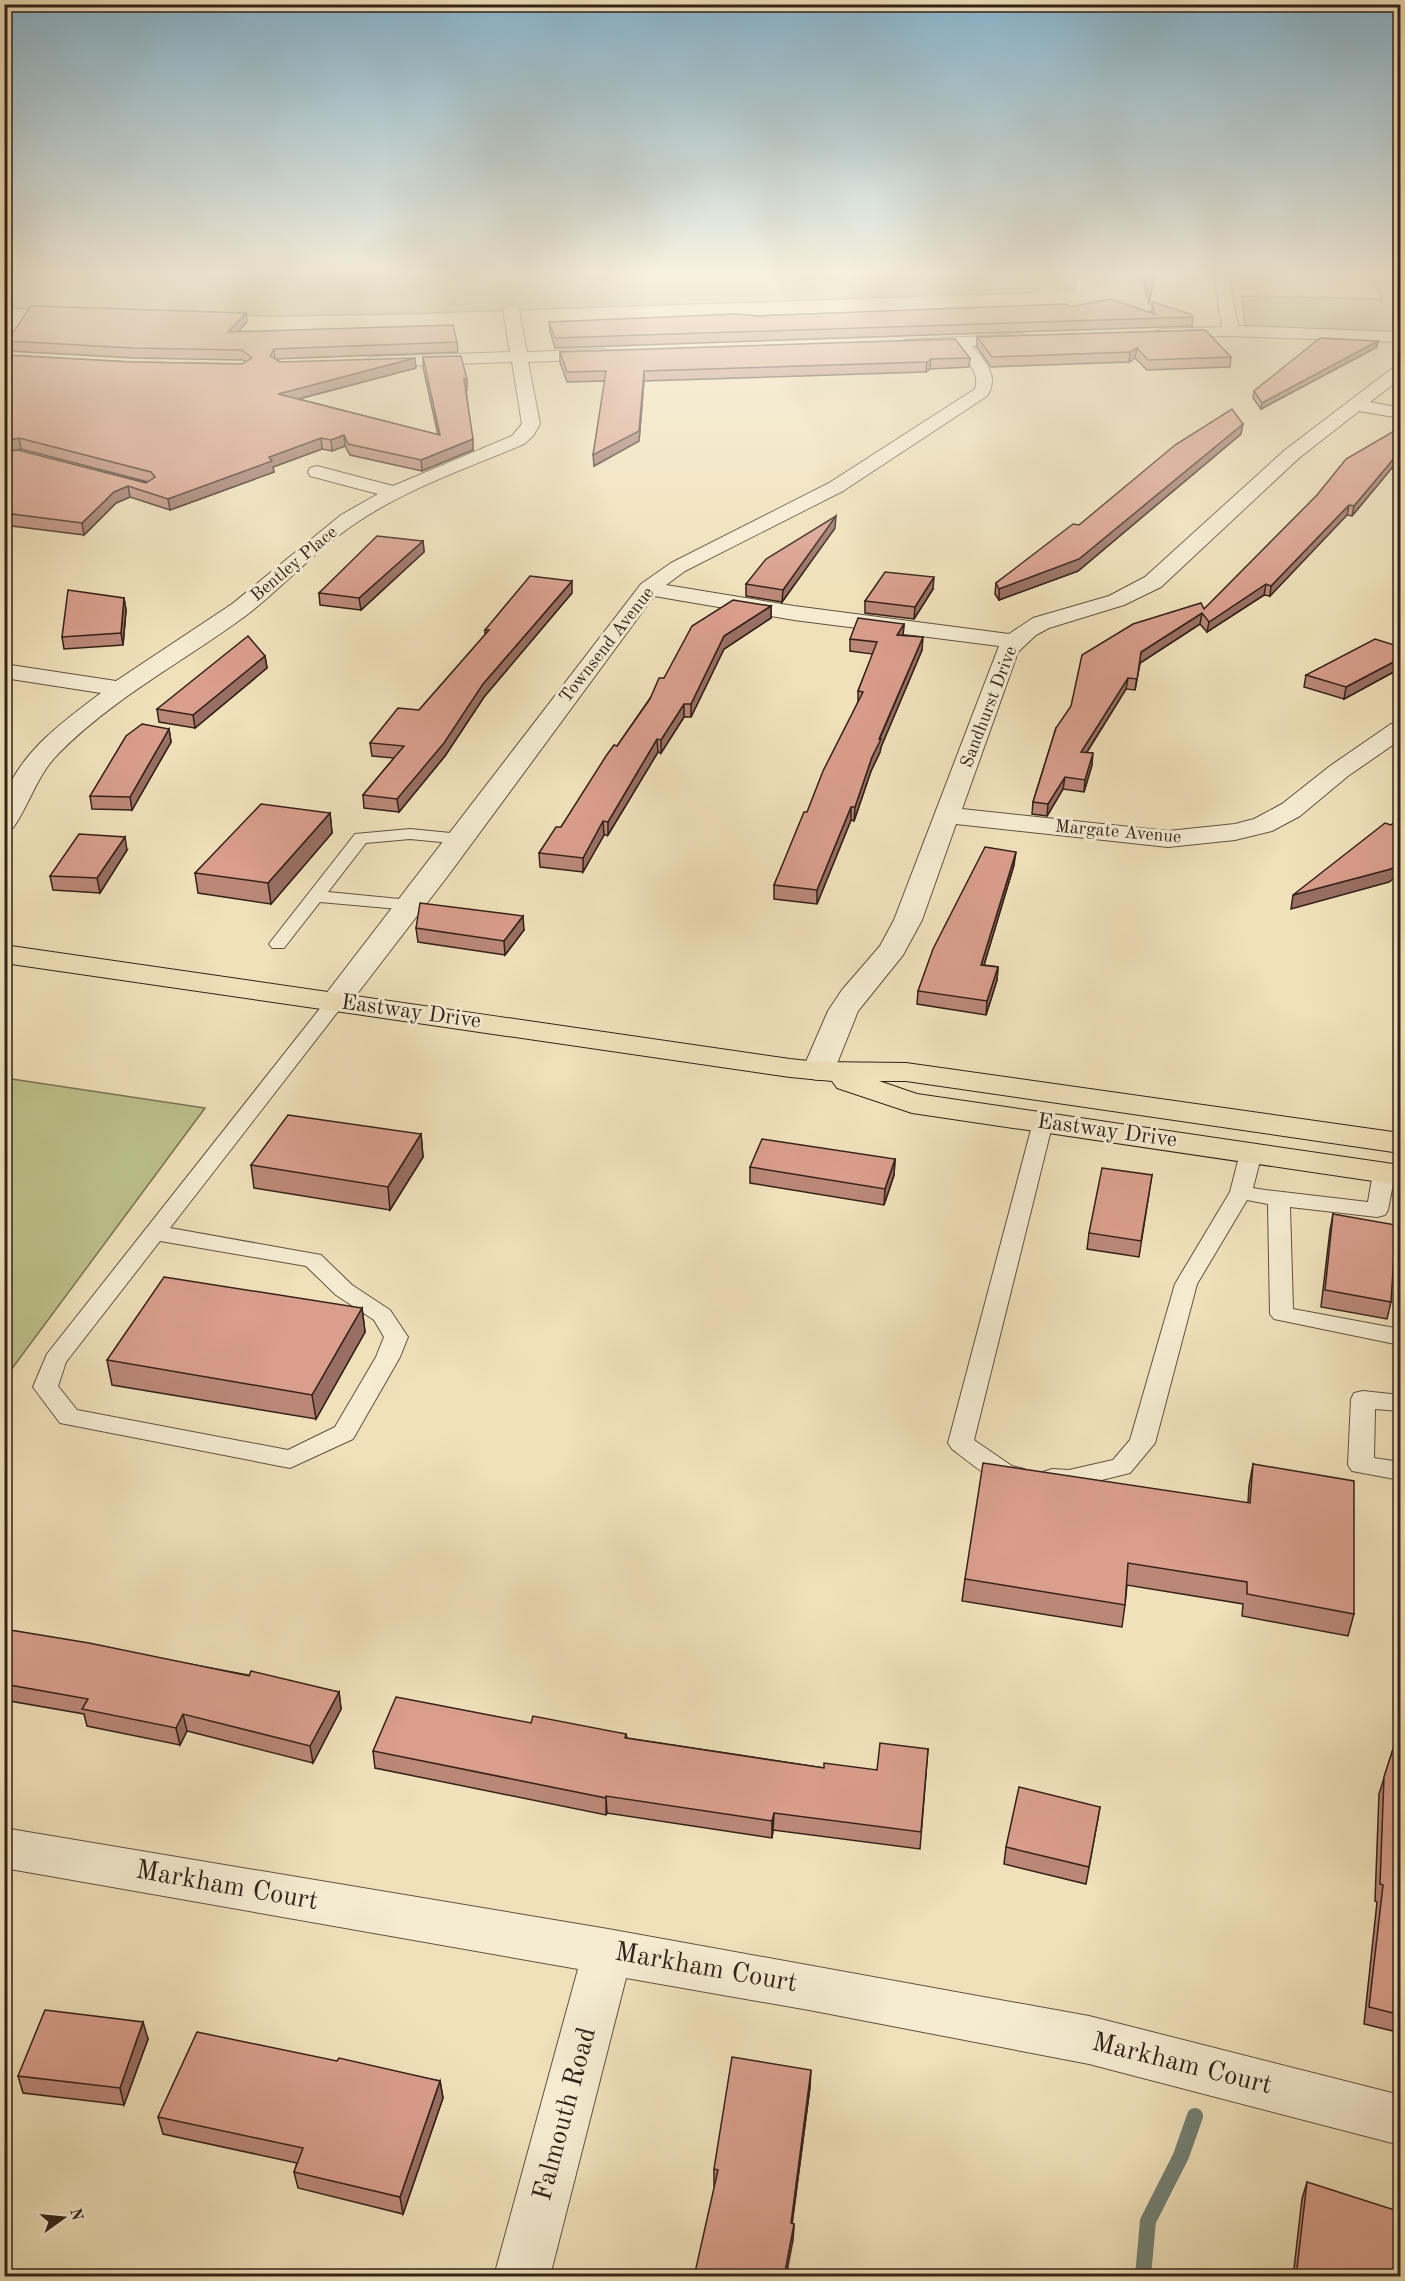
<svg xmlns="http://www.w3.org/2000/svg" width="1405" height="2281" font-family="'Old Standard TT',serif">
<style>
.green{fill:#bdc28d;stroke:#787254;stroke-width:1.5}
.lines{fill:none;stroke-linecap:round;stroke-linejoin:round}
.stream-far1{stroke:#718074;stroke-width:5}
.stream{stroke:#718074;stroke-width:16}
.service-casing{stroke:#625242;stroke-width:2}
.minor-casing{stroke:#625242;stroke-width:2}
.primary-casing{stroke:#33221a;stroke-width:2}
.service{fill:#f5ecd2;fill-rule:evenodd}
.minor{fill:#f5ecd2;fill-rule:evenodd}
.primary{fill:#f0e1ba;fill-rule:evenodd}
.wall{fill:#bb8878;stroke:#33221a;stroke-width:1.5;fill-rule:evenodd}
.shaded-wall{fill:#986f62;stroke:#33221a;stroke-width:1.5}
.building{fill:#d99e8c;stroke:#33221a;stroke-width:1.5}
.labels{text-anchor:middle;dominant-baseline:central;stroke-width:6;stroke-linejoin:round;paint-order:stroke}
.far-street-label{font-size:18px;fill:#33221a;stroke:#f5ecd2}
.street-label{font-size:22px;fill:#33221a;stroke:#f5ecd2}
.near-street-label{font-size:27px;fill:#33221a;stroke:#f5ecd2}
</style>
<rect width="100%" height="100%" fill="#f0e1ba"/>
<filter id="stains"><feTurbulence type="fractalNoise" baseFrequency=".00333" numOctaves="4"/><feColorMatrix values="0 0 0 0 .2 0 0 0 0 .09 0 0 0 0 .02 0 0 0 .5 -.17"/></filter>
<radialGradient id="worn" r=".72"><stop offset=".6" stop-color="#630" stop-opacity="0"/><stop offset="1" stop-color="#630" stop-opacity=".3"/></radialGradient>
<g class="green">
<path d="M5 274H1079L1073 291 400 314 275 316 5 308Z"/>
<path d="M1369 274H1400V332L1245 326 1242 296 1382 299Z"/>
<path d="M5 1078 205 1108 5 1378H4Z"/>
</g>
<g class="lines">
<path class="stream-far1" d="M4 275 10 274"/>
<path class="stream" d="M1143 2276 1148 2221 1181 2156 1195 2116"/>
<g class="service-casing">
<g id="service">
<path d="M410 829 461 834 467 835 469 839 467 843 461 844 410 839 366 843 328 892 410 900 416 901 419 905 416 909 410 910 320 902 284 948H272L269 944 272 940 355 834Z"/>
<path d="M336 995 343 997 346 1001 343 1005 170 1228 321 1255 352 1285 390 1310 408 1337 400 1357 353 1439 290 1468 60 1423 33 1387 47 1354 329 997ZM160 1241 306 1266 336 1295 374 1320 384 1337 376 1357 335 1427 288 1450 77 1410 58 1386 66 1362Z"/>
<path d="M1043 1116 1050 1118 1053 1122 974 1440 1012 1466 1024 1469 1028 1475 1024 1481C997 1490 973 1464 952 1449L948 1443 1033 1122 1036 1118Z"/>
<path d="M1251 1147 1258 1149 1262 1153 1253 1188 1265 1190 1368 1202 1373 1173 1376 1168 1384 1167 1392 1168 1395 1173 1388 1210 1385 1215 1377 1217 1290 1207 1293 1309 1400 1329V1345L1274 1319 1270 1314 1268 1204 1247 1200 1197 1284 1155 1443 1130 1473 1069 1488 1043 1484 1039 1478 1043 1472 1052 1469 1069 1470 1113 1460 1130 1440 1175 1284 1230 1192 1240 1153 1244 1149Z"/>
<path d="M1363 1391 1400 1395V1411L1375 1409 1374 1458 1400 1462V1480L1352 1471 1348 1465 1351 1399 1354 1393Z"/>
</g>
</g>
<g class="minor-casing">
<g id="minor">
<path d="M1214 274H1228L1238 326 1400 332V342L1231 336 1156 337 1154 334 1156 331 1162 329 1222 327Z"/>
<path d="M511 305 519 310 527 352 604 349 612 354 604 359 528 362 540 424 533 436 524 444C468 468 407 488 356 523 317 549 285 585 248 614 185 661 114 697 58 754 37 775 30 804 13 828L4 830C4 819 2 803 6 793 22 751 66 719 101 693L4 678V664L116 681 232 604 341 515 378 494 310 476 308 472 310 468 317 466 393 486 512 436 522 424 512 362 371 367 363 362 371 357 510 352 503 310Z"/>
<path d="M1021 334 1027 336 1029 339 1027 342 972 346C985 361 1000 376 987 396L843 491 685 571 666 585 794 606 1009 634 1033 618 1109 596 1145 577 1285 450 1394 367 1400 366V379L1370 402 1400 408V418L1359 411 1299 458 1161 587 1124 605 1049 628 1036 635 1018 652 962 809 1168 831 1235 824 1254 819 1282 804 1330 766 1391 724 1400 722V740L1348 776 1300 816 1272 831 1235 840 1168 847 956 824 922 920 903 955 858 1011 834 1071 829 1078 818 1080 807 1078 802 1071 828 1011 842 990 880 946 894 920 999 646 794 620 654 596 447 877 347 1007 336 1010 325 1007 321 1001 325 995 641 584 671 563 829 483 975 389C981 372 965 359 956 346L911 348 905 346 903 343 905 340Z"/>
<path d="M4 1828 608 1929 1089 2016 1400 2095V2145L1089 2064 809 2010 626 1978 550 2276H494L578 1969 4 1868Z"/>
</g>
</g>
<g class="primary-casing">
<path id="primary" d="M4 945 790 1059 818 1062 906 1063 1400 1133V1153L906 1081H879L917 1094 1400 1165V1185L912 1113 837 1088 832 1081 790 1077 4 963Z"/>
</g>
<use href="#service" class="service"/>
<use href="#minor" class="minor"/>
<use href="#primary" class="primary"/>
</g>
<g class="wall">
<path d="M1141 274H1156L1149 303Z"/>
<path d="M1152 302 1193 317 1192 326 555 348 550 331 549 322 1070 307 1152 312Z"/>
<path d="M246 313 247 322 239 331 457 342 458 352 275 359 280 362 416 368 299 399 438 435 423 367V357L467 379V390H466L473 450 422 471 350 455 345 446 332 451 322 449 273 467 274 472 170 510 130 497 116 503 84 535 4 525V355L132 362 242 364 246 362 243 360 134 358 9 351 7 341ZM21 449 148 482 146 483 9 451Z"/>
<path d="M1205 330 1231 357 1230 367 1147 370 1135 358 1129 362 991 367 977 347V337Z"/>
<path d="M1377 347 1261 409 1253 398 1254 391Z"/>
<path d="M560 352 970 358 969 367 930 369 926 372 644 381 639 441 594 466 605 381 567 382 560 362Z"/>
<path d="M1401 427V457L1352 516 1347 515 1270 596 1264 595 1207 632 1200 624 1140 663 1135 690 1126 689 1087 752 1092 765 1084 792 1063 789 1047 816 1032 814 1033 802 1056 728 1204 609Z"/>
<path d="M1241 434 1078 571 999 600 995 594 996 583 1079 525Z"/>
<path d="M835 528 782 602 746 596V584Z"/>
<path d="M423 541 424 552 361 610 320 605 319 593Z"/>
<path d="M933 589 914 619 865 613V601Z"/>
<path d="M572 593 484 697 445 756 399 812 364 808 363 795 394 758 372 756 370 743 419 710 485 635V630Z"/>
<path d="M124 598 126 610 123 645 64 649 62 637Z"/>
<path d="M771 606V618L724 649 691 717H684L661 753 658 752 608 835H604L583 872 540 867 539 853 561 827 664 678Z"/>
<path d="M904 624 903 635 922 650 881 747 880 752 871 771 854 821 851 820 817 904 774 899V885L858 702V691L873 654 850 651V639Z"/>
<path d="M1401 638V668L1344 699 1304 687 1306 675 1394 645Z"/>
<path d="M265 656 267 668 195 728 159 722 157 709Z"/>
<path d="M169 729 171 742 132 810 92 809 90 796Z"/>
<path d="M330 813 332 833 271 904 198 893 195 873Z"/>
<path d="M127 850 100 893 53 890 50 876Z"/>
<path d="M1014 865 984 965 998 967 997 980 986 1015 917 1004 918 991Z"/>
<path d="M416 928 524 930 505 955 418 942Z"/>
<path d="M421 1134 423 1157 390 1210 254 1188 251 1165Z"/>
<path d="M895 1159 894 1175 884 1205 750 1183V1167Z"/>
<path d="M1152 1175 1139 1257 1087 1249 1089 1233Z"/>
<path d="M1333 1214 1391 1302 1387 1319 1321 1307 1330 1230Z"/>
<path d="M362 1308 365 1332 316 1419 112 1385 107 1360Z"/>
<path d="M1253 1464 1354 1614 1348 1636 1242 1616 1243 1604 1127 1585 1125 1605 1122 1627 962 1601 965 1579 1248 1503 1249 1486Z"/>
<path d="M4 1629 339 1692 341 1709 313 1763 187 1731 180 1745 87 1726 84 1714 4 1700Z"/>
<path d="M531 1723 626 1734 627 1738 824 1768 877 1770 928 1749 920 1849 773 1830 772 1838 607 1813 606 1815 375 1768 373 1751Z"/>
<path d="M1401 1724V2033L1364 2024 1377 1902 1375 1901 1379 1794Z"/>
<path d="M1100 1807 1086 1884 1004 1864 1006 1847Z"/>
<path d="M148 2039 124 2105 23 2093 18 2076Z"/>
<path d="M337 2061 440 2081 443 2098 403 2214 298 2188 294 2172 297 2163 163 2134 158 2117Z"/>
<path d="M810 2087 792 2223 794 2224 793 2240 714 2186V2169Z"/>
<path d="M1307 2182 1401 2277H1293L1302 2199Z"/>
</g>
<g class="shaded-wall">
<path d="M246 313 247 322 229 341 228 332Z"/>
<path d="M1378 341 1377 347 1261 409 1262 403Z"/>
<path d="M1137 348 1135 358 1129 362 1130 352Z"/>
<path d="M274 349 275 359 270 356Z"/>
<path d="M415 358 416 368 279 404 278 394Z"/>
<path d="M931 359 930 369 926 372 927 362Z"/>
<path d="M644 371V381L639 441 594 466 593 455Z"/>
<path d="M1243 424 1241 434 1078 571 999 600V589Z"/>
<path d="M344 435 345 446 332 451 331 440Z"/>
<path d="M19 438 21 449 4 452V441Z"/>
<path d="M321 438 322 449 273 467 274 472 170 510 168 499 269 457Z"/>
<path d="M473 439V450L422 471 421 460Z"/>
<path d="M1401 450V457L1352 516 1354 506Z"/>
<path d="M128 486 130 497 116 503 84 535 82 523 114 492Z"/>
<path d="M1349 505 1347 515 1270 596 1271 586Z"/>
<path d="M836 516 835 528 782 602 783 590Z"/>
<path d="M423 541 424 552 361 610 359 598Z"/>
<path d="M934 577 933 589 914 619 915 607Z"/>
<path d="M572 581V593L484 697 445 756 399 812 397 799 483 684Z"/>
<path d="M1266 584 1264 595 1207 632 1209 622Z"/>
<path d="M124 598 126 610 123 645 121 633Z"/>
<path d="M771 606V618L724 649 691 717V704L724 636Z"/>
<path d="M1202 613 1200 624 1140 663 1135 690 1141 652Z"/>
<path d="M904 624 903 636 897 635Z"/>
<path d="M923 637 922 650 881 747 880 752 871 771 854 821 855 807 872 757Z"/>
<path d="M265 656 267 668 195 728 193 715Z"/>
<path d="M1401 658V668L1344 699 1346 687Z"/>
<path d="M1128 678 1126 689 1080 763 1081 752Z"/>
<path d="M684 704V717L661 753V740Z"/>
<path d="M169 729 171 742 132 810 130 797Z"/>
<path d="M657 739 658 752 608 835V822Z"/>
<path d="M1093 753 1092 765 1084 792 1085 780Z"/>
<path d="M1065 777 1063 789 1047 816 1048 804Z"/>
<path d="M851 807V820L817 904V890Z"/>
<path d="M330 813 332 833 271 904 268 883Z"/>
<path d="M603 821 604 835 583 872V858Z"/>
<path d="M125 837 127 850 100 893 97 878Z"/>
<path d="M1016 852 1014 865 980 978 981 965Z"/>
<path d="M1401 861V873L1389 882 1291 909 1293 895Z"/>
<path d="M523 916 524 930 505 955 504 941Z"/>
<path d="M998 967 997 980 986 1015 987 1001Z"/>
<path d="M421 1134 423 1157 390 1210 388 1187Z"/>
<path d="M895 1159 894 1175 884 1205 885 1189Z"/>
<path d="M362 1308 365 1332 316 1419 312 1395Z"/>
<path d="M339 1692 341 1709 313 1763 310 1746Z"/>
<path d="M183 1714 187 1731 180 1745 176 1728Z"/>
<path d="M606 1796 607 1813 606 1815Z"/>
<path d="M774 1813 773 1830 772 1838V1821Z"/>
<path d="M4 2004 7 2011 4 2015Z"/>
<path d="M143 2022 148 2039 124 2105 120 2088Z"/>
<path d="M811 2070 810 2087 790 2240 791 2223Z"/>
<path d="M440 2081 443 2098 403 2214 400 2197Z"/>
<path d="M794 2224 793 2240 786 2277H784Z"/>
</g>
<g class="building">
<path d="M1143 274H1155L1150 297Z"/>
<path d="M1110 299 1155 314 1152 302 1190 314 1193 317 555 338 549 322 736 314 758 316 1066 304 1070 307Z"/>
<path d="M31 306 246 313 228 332 453 325 457 342 274 349 270 356 280 362 415 358 278 394 440 435 423 357 461 356 467 379H464L473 439 421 460 348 444 344 435 331 440 321 438 269 457 272 461 168 499 128 486 114 492 82 523 4 513V452L18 450 146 483 155 477 151 472 19 438 4 441V355L132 362 242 364 252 358 242 350 133 348 7 341Z"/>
<path d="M1205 330 1231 357 1148 360 1137 348 1130 352 992 357 977 337Z"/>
<path d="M1320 338 1378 341 1262 403 1254 391Z"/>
<path d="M955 339 970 358 931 359 927 362 644 371 639 431 593 455 606 371 567 372 560 352Z"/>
<path d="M1232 409 1243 424 1079 559 999 589 996 583 1073 524 1079 525 1175 445Z"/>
<path d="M1401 427V450L1354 506 1349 505 1271 586 1266 584 1209 622 1202 613 1141 652 1137 679 1128 678 1081 752 1093 753 1085 780 1065 777 1048 804 1033 802 1056 728 1071 706 1082 655 1133 624 1201 603 1204 609 1317 495 1346 459Z"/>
<path d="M836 516 783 590 746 584 766 559Z"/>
<path d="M377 536 423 541 359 598 319 593Z"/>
<path d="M885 572 934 577 915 607 865 601Z"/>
<path d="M530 576 572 581 483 684 444 743 397 799 363 795 404 746 370 743 398 708 419 710 489 630H485Z"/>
<path d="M68 590 124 598 121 633 62 637Z"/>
<path d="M733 600 771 606 724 636 691 704H684L661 740 657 739 608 822 603 821 583 858 539 853 556 827H561L606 756 614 745 617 746 650 699 659 678H664L692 626Z"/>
<path d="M858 618 904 624 897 635 923 637 879 739H881L872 757 855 807H851L817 890 774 885 804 812H807L823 771 863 692 858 691 877 642 850 639Z"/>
<path d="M248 636 265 656 193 715 157 709Z"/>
<path d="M1401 638V658L1346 687 1306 675 1375 639 1394 645Z"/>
<path d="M142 724 169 729 130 797 90 796 126 736Z"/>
<path d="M261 804 330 813 268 883 195 873Z"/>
<path d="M1401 816V861L1391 869 1293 895 1385 823 1391 825Z"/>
<path d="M79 834 125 837 97 878 50 876Z"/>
<path d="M985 847 1016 852 981 965 998 967 987 1001 918 991 933 949Z"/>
<path d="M420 903 523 916 504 941 416 928Z"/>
<path d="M288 1115 421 1134 388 1187 251 1165Z"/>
<path d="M762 1139 895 1159 885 1189 750 1167Z"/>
<path d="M1102 1168 1152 1175 1141 1241 1089 1233Z"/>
<path d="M1333 1214 1396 1225 1391 1302 1325 1290Z"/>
<path d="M164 1277 362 1308 312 1395 107 1360Z"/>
<path d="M983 1463 1250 1503 1253 1464 1354 1481V1614L1247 1594V1582L1128 1563 1125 1605 965 1579Z"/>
<path d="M4 1629 89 1643 249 1676 251 1671 339 1692 310 1746 183 1714 176 1728 82 1709 88 1699 4 1684Z"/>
<path d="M396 1697 531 1723 533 1716 626 1734 625 1738 824 1768V1763L877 1770 880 1743 928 1749 921 1832 774 1813 772 1821 606 1796V1798L373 1751Z"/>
<path d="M1401 1724V2015L1369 2007 1383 1885 1380 1884 1384 1777Z"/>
<path d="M1019 1787 1100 1807 1089 1867 1006 1847Z"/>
<path d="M45 2010 143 2022 120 2088 18 2076Z"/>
<path d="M197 2032 337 2061 339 2058 440 2081 400 2197 294 2172 303 2148 158 2117Z"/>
<path d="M732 2057 811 2070 791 2223 794 2224 784 2277H694L718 2170 714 2169Z"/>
<path d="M1307 2182 1401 2212V2277H1296Z"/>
</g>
<linearGradient id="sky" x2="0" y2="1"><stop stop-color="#89b8d2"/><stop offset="0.46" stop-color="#f8f2e0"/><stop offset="1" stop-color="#f8f2e0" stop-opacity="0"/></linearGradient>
<rect width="1405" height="593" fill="url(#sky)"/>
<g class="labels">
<g class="far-street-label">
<text transform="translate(294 564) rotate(-40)">Bentley Place</text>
<text transform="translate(607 645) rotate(-52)">Townsend Avenue</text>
<text transform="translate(989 707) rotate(-69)">Sandhurst Drive</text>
<text transform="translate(1118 832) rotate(5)">Margate Avenue</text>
</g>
<g class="street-label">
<text transform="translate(411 1012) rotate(8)">Eastway Drive</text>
<text transform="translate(1107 1131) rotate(8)">Eastway Drive</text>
</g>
<g class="near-street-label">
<text transform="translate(227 1886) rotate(10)">Markham Court</text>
<text transform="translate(706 1968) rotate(10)">Markham Court</text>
<text transform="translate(1182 2064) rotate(14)">Markham Court</text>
<text transform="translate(565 2114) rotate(-75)">Falmouth Road</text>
</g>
</g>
<rect width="1405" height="2281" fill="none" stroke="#f0e1ba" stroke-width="24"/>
<rect x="6" y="6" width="1393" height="2269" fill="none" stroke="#33221a" stroke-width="3"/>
<rect x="12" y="12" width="1381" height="2257" fill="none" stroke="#33221a" stroke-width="1.5"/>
<g transform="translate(63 2218) rotate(75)" stroke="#f5ecd2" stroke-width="4.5" paint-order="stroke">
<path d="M0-4.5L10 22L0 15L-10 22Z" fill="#33221a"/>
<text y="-9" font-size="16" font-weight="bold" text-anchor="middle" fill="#33221a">N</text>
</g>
<rect width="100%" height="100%" filter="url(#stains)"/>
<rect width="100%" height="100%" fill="url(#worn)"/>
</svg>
